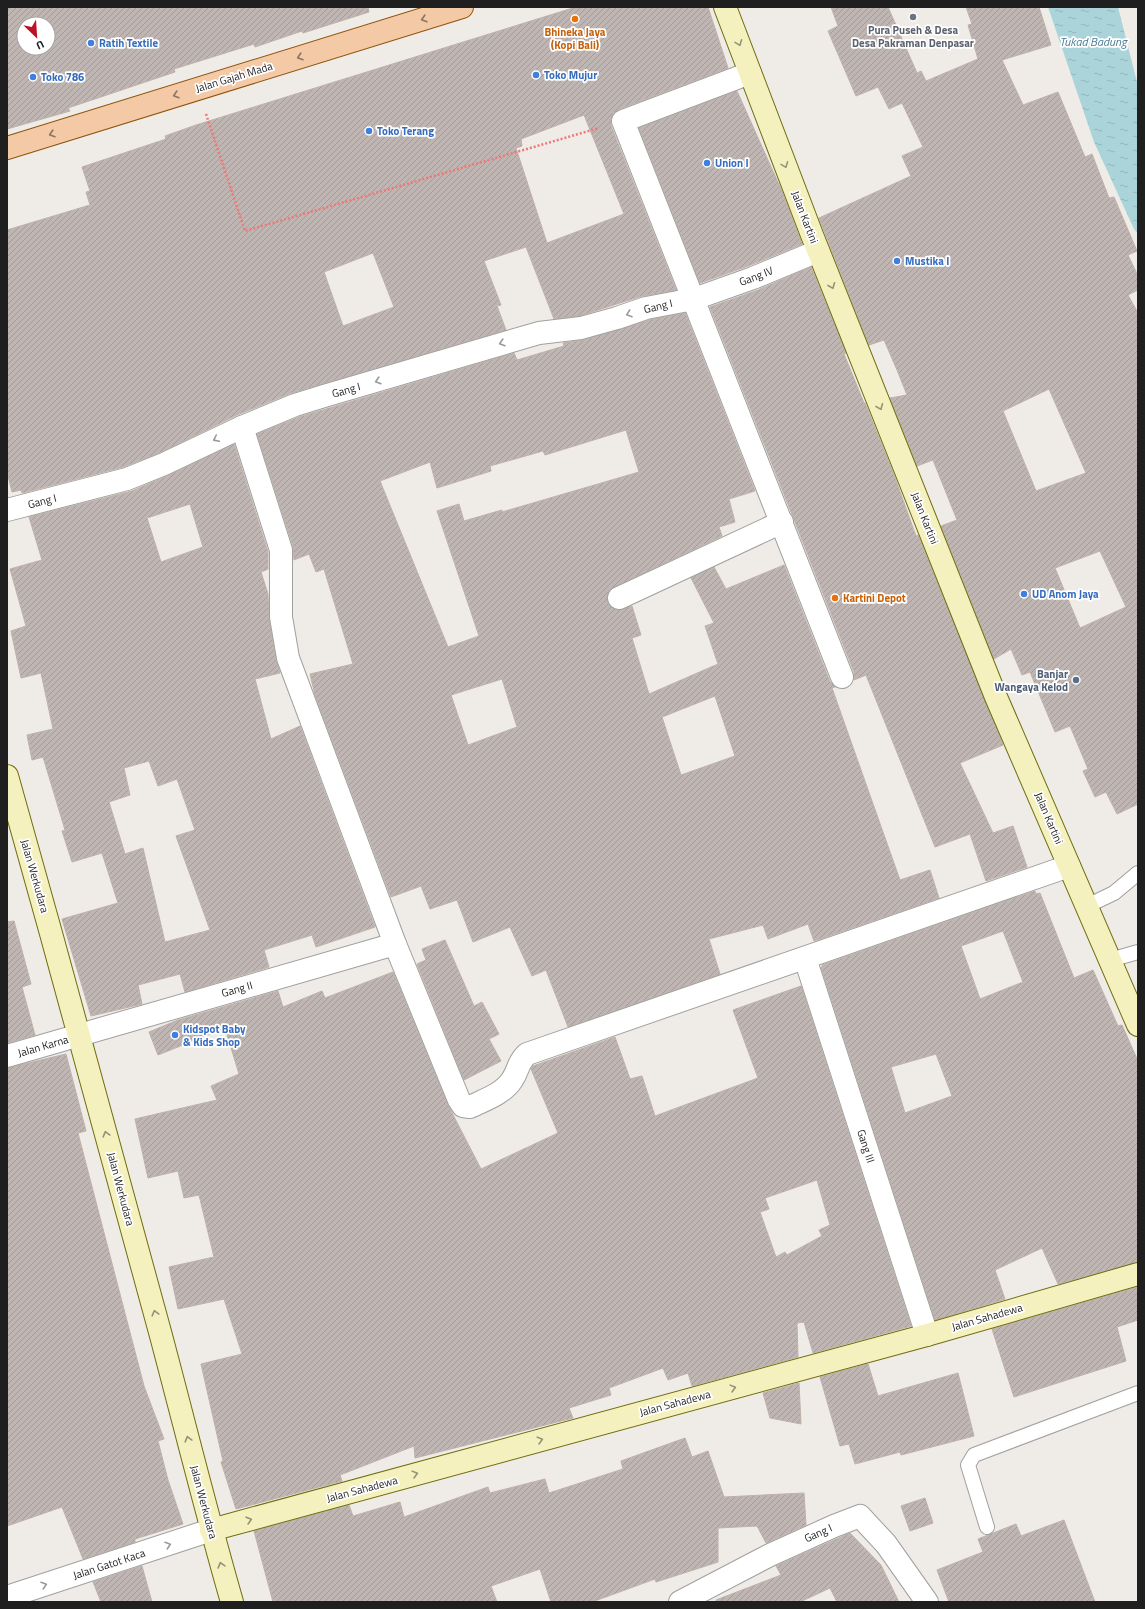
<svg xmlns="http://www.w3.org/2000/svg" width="1145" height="1609" font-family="'Titillium Web',sans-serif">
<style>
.water{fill:url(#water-ripples)}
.building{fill:url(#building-hatch);stroke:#bfb1aa;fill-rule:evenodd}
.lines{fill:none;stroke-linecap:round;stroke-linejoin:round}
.lane-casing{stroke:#a0a0a0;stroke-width:16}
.street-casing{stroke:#a0a0a0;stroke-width:24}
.secondary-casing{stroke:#6e6d0e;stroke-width:24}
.primary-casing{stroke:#8e540c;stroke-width:24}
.path{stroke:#ee7879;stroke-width:2.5;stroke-dasharray:2 2;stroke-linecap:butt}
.lane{stroke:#fff;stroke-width:14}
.street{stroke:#fff;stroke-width:22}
.secondary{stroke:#f4f1bf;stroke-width:22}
.primary{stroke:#f4c9a6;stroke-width:22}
.oneway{stroke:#8a7462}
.oneway2{stroke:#949277}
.oneway3{stroke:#9a9a9a}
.worship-dot{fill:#6b7280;stroke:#fff;stroke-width:1.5}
.food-dot{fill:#e8710a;stroke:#fff;stroke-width:1.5}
.shop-dot{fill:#3f7fe0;stroke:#fff;stroke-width:1.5}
.service-dot{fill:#5c6f8a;stroke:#fff;stroke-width:1.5}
.labels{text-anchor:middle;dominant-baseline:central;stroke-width:3.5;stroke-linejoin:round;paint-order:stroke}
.worship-label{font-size:11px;font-weight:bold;fill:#5b616d;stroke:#fff}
.food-label{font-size:11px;font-weight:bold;fill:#c56008;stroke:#fff}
.shop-label{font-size:11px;font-weight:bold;fill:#366cbe;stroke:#fff;text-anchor:start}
.street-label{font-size:11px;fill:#1f1f1f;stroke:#fff}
.service-label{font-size:11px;font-weight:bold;fill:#4e5e75;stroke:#fff;text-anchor:end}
.water-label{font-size:12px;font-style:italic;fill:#4c7b98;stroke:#fff}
</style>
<defs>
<pattern id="water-ripples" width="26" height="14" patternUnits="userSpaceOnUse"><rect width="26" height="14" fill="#aad4d9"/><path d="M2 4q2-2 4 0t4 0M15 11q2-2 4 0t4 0" fill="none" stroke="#92b6ba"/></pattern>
<pattern id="building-hatch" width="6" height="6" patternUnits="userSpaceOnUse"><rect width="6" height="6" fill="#bfb6b3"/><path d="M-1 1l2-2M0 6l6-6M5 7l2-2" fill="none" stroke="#a49c9a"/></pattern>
</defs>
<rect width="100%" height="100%" fill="#efebe6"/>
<path class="water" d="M1048 7H1118L1138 86V234L1134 229 1094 142Z"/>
<g class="building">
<path d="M7 7H368L369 12 303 33 302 31 255 47 254 44 174 69 175 72 68 108 70 111 7 129ZM24 24H48V48H24Z"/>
<path d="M576 7H708L728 68 619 109 613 113 611 119V126L676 290 642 296 579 316 554 319 526 247 484 261 501 305 497 306 506 330 291 393 237 415 159 453 123 467 22 493 21 490 12 492 7 472V230L90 205 86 192 90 191 82 167 166 139 165 136 196 125ZM584 115 624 214 547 243 516 148 522 146 521 139ZM373 253 394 307 343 326 324 272Z"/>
<path d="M831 7H888L917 73 921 71 926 81 978 59 968 25 972 24 966 7H1039L1051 45 1002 60 1023 105 1058 92 1085 157 1092 154 1109 198 1114 197 1137 251 1128 255 1138 276V290L1128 295 1138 313V804L1117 814 1106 792 1095 797 1083 771 1088 769 1070 726 1055 732 1030 672 1022 675 1011 649 994 659 941 526 957 520 933 460 917 466 890 398 907 395 897 370 884 340 869 345 819 218 911 176 902 156 923 147 902 103 889 109 878 87 856 96 828 31 838 26ZM1049 389 1086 473 1036 491 1003 411ZM1100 551 1126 607 1080 628 1055 568Z"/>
<path d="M737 91 781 189 802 244 748 266 700 283 639 128Z"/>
<path d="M811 267 846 353 844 354 864 403H865L894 475 916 536 918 535 1003 745 960 763 993 833 1013 826 1027 867 986 881 970 834 935 847 866 675 854 680V672L793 517 710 307 758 290Z"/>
<path d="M685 313 755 491 729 499 735 522 719 527 722 536 614 587 609 591 607 597 608 603 612 608 618 610 632 606 641 635 632 638 649 694 718 664 705 626 714 623 691 578 714 567 726 589 784 565 830 682 835 687 832 688 900 880 930 870 939 898 814 941 808 924 768 939 763 925 709 939 720 974 568 1027 546 970 532 976 510 927 473 942 457 900 430 909 421 886 391 897 315 695 310 674 353 664 324 569 316 572 309 554 294 560 293 546 257 434 299 417 514 353 517 360 564 346 563 343 584 340 649 320ZM626 430 639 472 502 512V510L464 521 459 504 437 511 479 636 448 647 380 481 430 462 437 488 491 471 490 466 543 451 545 455ZM502 679 517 727 468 745 451 695ZM715 696 735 756 681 775 662 717Z"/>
<path d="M234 444 268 552V569L261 572 268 594 269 619 276 660 280 673 255 679 271 739 300 726 375 927 316 947 312 935 264 950 269 967 185 992 180 974 138 985 142 1004 91 1016 62 919 118 903 102 853 72 862 62 831 65 830 43 757 32 760 27 735 53 729 41 673 21 678 11 631 26 626 10 569 42 560 29 517 132 491 169 475ZM190 504 203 547 161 562 147 518ZM149 761 158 786 177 779 195 830 176 836 210 930 165 942 143 848 125 854 109 802 130 795 124 768Z"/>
<path d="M1035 891 1036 894 1040 893 1074 978 1093 970 1118 1026 1122 1025 1138 1061V1262L1058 1284 1042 1248 995 1270 1005 1299 935 1320 821 967H823L822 965ZM1003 931 1023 982 980 999 961 946ZM936 1054 952 1096 905 1113 891 1067Z"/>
<path d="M14 921 31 984 22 987 35 1035 7 1043V922Z"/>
<path d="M445 940 474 1006 482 1002 499 1034 489 1039 501 1061 464 1080 417 964 426 960 422 949Z"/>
<path d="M393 972 448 1105 481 1169 558 1133 531 1069 533 1066 615 1037 630 1079 642 1076 655 1116 758 1078 733 1010 801 986 911 1326 813 1353 804 1322 797 1323 798 1357 692 1386 688 1373 668 1380 663 1368 609 1388 611 1395 569 1408 573 1418 415 1458 414 1446 340 1475 342 1481 236 1509 221 1462 223 1461 201 1364 242 1354 224 1299 178 1309 169 1267 214 1257 199 1195 184 1198 178 1171 148 1178 135 1119 217 1100 211 1086 239 1074 225 1028 158 1055 149 1032 178 1020 278 991 283 1007 322 991 325 998ZM817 1180 830 1225 819 1230 822 1236 787 1255 785 1252 776 1257 760 1212 769 1209 765 1198Z"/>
<path d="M66 1054 86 1131 78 1133 144 1386 164 1439 158 1441 168 1480 183 1524 135 1539V1542L83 1559 62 1507 7 1526V1068Z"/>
<path d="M1138 1287V1320L1117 1327 1126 1361 1014 1397 992 1329Z"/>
<path d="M868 1364 878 1396 958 1373 974 1436 901 1455 900 1452 855 1464 849 1444 840 1446 820 1377Z"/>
<path d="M799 1383 801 1424 770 1418 763 1393Z"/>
<path d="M685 1438 692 1457 708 1451 724 1497 804 1493 806 1525 766 1543 757 1526 718 1528V1562L656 1582 655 1579 592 1602H551L540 1569 491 1586 497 1602H273L254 1531 349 1505 353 1516 400 1502 404 1517 488 1487 490 1493 545 1479 549 1493 623 1469 621 1461Z"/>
<path d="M925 1498 933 1523 910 1531 901 1506Z"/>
<path d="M1064 1520 1095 1602H949L937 1570 983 1552 978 1539 1016 1524 1021 1536Z"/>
<path d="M850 1533 881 1565 899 1602H837L830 1588 800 1602H716V1600L781 1575 776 1566Z"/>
<path d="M142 1566 152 1602H101L93 1582Z"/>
</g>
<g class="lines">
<g class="lane-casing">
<g id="lane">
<path d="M1087 906 1114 893 1138 873"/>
<path d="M1110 960 1138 952"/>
<path d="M987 1527 968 1465 974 1455 1138 1393"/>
</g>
</g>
<g class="street-casing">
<g id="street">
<path d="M750 73 623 121 842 677"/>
<path d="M242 427 281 550V617L288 658 395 944 459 1100 463 1106 470 1107C484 1100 503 1094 512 1080 519 1070 517 1063 527 1054L1069 866"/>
<path d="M7 510 127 479 164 464 242 427 295 405 324 396 539 333 581 328 617 318 646 308 694 299 753 278 818 251"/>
<path d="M619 598 782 522"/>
<path d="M805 958 927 1335"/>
<path d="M7 1056 395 944"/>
<path d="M7 1597 211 1530"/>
<path d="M680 1602 770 1555 834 1526 860 1516 886 1544 927 1602"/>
</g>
</g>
<g class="secondary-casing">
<g id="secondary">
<path d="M725 7 812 235 996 697 1138 1025"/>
<path d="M7 776C59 961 110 1146 160 1332 184 1422 206 1512 232 1602"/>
<path d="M211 1530 927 1335 1138 1274"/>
</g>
</g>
<g class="primary-casing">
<path id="primary" d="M7 148 462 7"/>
</g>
<path class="path" d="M206 114 245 231 599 128"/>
<use href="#lane" class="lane"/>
<use href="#street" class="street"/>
<use href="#secondary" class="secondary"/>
<use href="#primary" class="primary"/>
</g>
<defs><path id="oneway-chevron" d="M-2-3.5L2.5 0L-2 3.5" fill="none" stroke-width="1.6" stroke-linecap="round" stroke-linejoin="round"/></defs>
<g class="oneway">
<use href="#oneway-chevron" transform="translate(424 19) rotate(163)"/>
<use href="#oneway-chevron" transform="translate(300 57) rotate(163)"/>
<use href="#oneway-chevron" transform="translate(176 95) rotate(163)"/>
<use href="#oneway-chevron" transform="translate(52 134) rotate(163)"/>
</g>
<g class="oneway2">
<use href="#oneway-chevron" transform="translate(739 43) rotate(69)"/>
<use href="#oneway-chevron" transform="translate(785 165) rotate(69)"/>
<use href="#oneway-chevron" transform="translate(832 286) rotate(68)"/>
<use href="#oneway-chevron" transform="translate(880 407) rotate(68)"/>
<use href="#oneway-chevron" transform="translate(106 1134) rotate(-105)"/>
<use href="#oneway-chevron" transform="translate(155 1313) rotate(-105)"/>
<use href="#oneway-chevron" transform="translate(733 1388) rotate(-15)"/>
<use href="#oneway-chevron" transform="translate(188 1439) rotate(-105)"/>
<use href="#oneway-chevron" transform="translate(540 1440) rotate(-15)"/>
<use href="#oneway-chevron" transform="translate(415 1474) rotate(-15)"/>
<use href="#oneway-chevron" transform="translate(249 1520) rotate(-16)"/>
<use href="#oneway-chevron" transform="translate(221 1565) rotate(-106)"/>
</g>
<g class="oneway3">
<use href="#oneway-chevron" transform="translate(629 314) rotate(161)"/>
<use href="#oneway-chevron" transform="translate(502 343) rotate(163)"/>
<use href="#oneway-chevron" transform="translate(378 381) rotate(163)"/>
<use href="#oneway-chevron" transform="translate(216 439) rotate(154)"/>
<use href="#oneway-chevron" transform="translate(168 1545) rotate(-18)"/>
<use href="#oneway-chevron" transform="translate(44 1585) rotate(-18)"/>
</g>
<circle class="worship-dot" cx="913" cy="17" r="4"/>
<g class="food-dot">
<circle cx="575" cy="19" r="4"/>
<circle cx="835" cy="598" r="4"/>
</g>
<g class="shop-dot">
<circle cx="91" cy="43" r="4"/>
<circle cx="536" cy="75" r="4"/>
<circle cx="33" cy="77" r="4"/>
<circle cx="369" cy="131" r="4"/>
<circle cx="707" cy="163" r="4"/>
<circle cx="897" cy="261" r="4"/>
<circle cx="1024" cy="594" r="4"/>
<circle cx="175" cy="1035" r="4"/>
</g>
<circle class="service-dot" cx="1076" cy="680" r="4"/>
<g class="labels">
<g class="worship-label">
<text x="913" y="30">Pura Puseh &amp; Desa<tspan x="913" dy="13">Desa Pakraman Denpasar</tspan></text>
</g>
<g class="food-label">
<text x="575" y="32">Bhineka Jaya<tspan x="575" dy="13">(Kopi Bali)</tspan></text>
<text x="843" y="598" text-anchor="start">Kartini Depot</text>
</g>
<g class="shop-label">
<text x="99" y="43">Ratih Textile</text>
<text x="544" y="75">Toko Mujur</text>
<text x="41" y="77">Toko 786</text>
<text x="377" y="131">Toko Terang</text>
<text x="715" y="163">Union I</text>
<text x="905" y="261">Mustika I</text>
<text x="1032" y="594">UD Anom Jaya</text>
<text x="183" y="1029">Kidspot Baby<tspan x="183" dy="13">&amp; Kids Shop</tspan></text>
</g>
<g class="street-label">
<text transform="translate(234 77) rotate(-17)">Jalan Gajah Mada</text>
<text transform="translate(805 217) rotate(69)">Jalan Kartini</text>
<text transform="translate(756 276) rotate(-21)">Gang IV</text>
<text transform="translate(658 306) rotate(-13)">Gang I</text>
<text transform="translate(346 390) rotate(-16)">Gang I</text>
<text transform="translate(42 501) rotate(-14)">Gang I</text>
<text transform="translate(925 518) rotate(68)">Jalan Kartini</text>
<text transform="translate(1049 818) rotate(67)">Jalan Kartini</text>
<text transform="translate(35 876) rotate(74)">Jalan Werkudara</text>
<text transform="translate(237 989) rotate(-16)">Gang II</text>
<text transform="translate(43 1046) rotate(-16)">Jalan Karna</text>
<text transform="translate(866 1146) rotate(72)">Gang III</text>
<text transform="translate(121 1189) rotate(75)">Jalan Werkudara</text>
<text transform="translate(987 1317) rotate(-16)">Jalan Sahadewa</text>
<text transform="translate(675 1403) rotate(-15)">Jalan Sahadewa</text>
<text transform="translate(362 1489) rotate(-15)">Jalan Sahadewa</text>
<text transform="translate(204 1502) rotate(75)">Jalan Werkudara</text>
<text transform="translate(818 1533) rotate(-24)">Gang I</text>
<text transform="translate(109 1564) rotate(-18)">Jalan Gatot Kaca</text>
</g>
<g class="service-label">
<text x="1068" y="674">Banjar<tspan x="1068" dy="13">Wangaya Kelod</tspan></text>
</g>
<g class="water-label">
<text x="1093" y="41">Tukad Badung</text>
</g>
</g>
<rect width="1145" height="1609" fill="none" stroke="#1f1f1f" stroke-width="16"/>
<g transform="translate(36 36) rotate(155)"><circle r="19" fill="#ffffff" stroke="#a5a5a5"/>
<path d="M0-3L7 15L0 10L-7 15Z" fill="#bd1124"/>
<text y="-6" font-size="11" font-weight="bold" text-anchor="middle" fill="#1f1f1f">U</text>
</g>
</svg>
